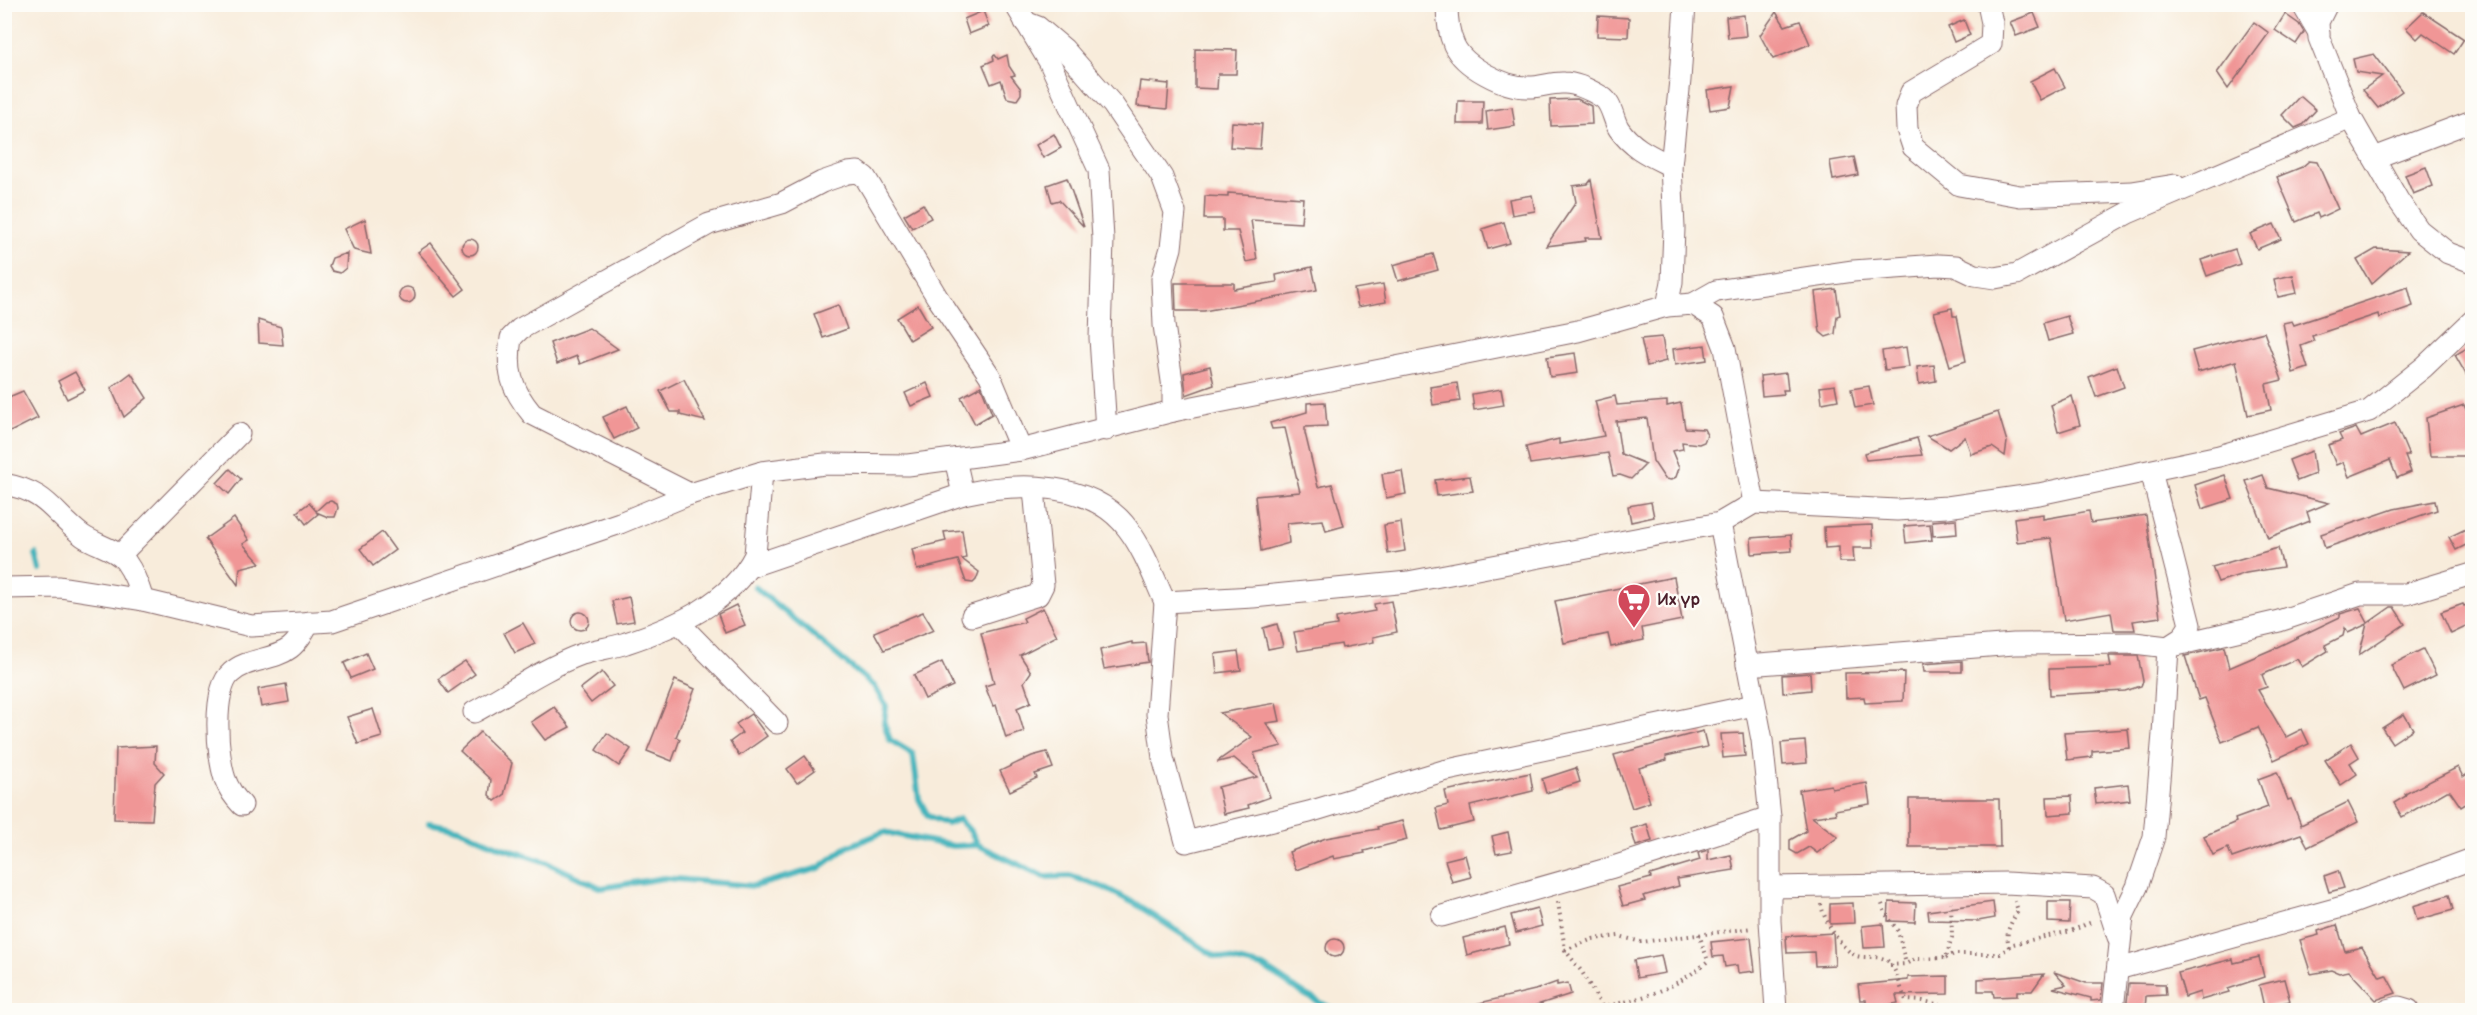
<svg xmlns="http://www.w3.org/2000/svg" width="2477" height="1015" font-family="'Balsamiq Sans',sans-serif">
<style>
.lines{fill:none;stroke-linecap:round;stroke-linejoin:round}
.stream{stroke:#44b4bc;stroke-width:6}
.building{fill:#f09696}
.minor-casing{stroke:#876769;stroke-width:23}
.path{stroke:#876769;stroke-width:4;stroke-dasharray:1.5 4.5;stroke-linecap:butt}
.minor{stroke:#fff;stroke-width:21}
.labels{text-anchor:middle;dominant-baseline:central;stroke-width:5;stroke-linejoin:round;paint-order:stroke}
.poi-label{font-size:16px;font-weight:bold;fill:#4a1f2b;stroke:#fdfcf7;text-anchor:start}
</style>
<rect width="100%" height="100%" fill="#fdfcf7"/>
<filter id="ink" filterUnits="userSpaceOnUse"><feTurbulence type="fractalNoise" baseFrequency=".0167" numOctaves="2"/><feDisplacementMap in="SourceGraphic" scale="12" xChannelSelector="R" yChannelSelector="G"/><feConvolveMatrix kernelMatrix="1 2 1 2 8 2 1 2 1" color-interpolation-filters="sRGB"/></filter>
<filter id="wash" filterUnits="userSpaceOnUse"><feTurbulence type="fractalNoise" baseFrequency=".008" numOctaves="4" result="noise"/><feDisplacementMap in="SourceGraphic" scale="24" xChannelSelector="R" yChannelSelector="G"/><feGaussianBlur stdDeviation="1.35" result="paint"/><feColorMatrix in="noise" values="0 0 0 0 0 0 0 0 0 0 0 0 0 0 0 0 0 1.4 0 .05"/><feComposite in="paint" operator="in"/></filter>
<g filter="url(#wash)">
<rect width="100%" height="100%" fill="#f8ecdb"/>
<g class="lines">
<g class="stream">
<path d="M36 554 40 570"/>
<path d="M755 587 874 686 886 706 884 723 890 740 913 754 919 799 928 816 947 824 959 819 971 832 978 845"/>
<path d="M429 823 459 829 500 847 546 862 601 888 664 878 754 886 819 868 847 847 884 832 953 846 978 845 1045 877 1070 876 1105 888 1136 904 1215 956 1263 967 1304 994 1334 1010"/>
</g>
</g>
<g id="blocks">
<g class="building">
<path d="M983 11 989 26 969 34 964 19Z"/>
<path d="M1776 12 1785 26 1800 21 1810 44 1773 59 1760 35Z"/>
<path d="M2423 12 2464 39 2454 54 2423 33 2417 39 2406 28Z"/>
<path d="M2034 13 2040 27 2016 36 2010 22Z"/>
<path d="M2285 14 2299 24 2304 32 2296 44 2275 30Z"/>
<path d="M1744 15 1746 36 1728 38 1726 17Z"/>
<path d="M1598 16 1629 18 1628 37 1597 36Z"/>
<path d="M1964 20 1970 35 1954 42 1948 27Z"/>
<path d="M2254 22 2269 33 2228 89 2217 73Z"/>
<path d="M1195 49 1237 50 1236 74H1218L1217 89 1195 88Z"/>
<path d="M2374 54 2402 91 2378 108 2363 90 2382 76 2356 72 2353 59Z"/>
<path d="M995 55 998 59 1007 55 1009 66 1015 75 1011 76 1021 89V94L1017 100 1007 98 1001 80 991 84 983 65 994 60 993 56Z"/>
<path d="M2055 68 2065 87 2040 100 2030 81Z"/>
<path d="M1140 81 1169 84 1167 109 1137 106Z"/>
<path d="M1734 86 1730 107 1710 110 1707 90Z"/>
<path d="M2300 96 2316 110 2302 125 2295 128 2282 115Z"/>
<path d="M1577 99 1591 106 1592 124 1551 126 1550 100Z"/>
<path d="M1458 101H1483L1482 124H1457Z"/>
<path d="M1512 107 1515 126 1488 130 1486 111Z"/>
<path d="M1232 122 1262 124 1260 149 1230 147Z"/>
<path d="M1054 134 1061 148 1043 158 1036 145Z"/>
<path d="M1854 157 1858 175 1833 180 1830 161Z"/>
<path d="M2309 161 2317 162 2338 209 2319 218 2317 213 2296 222 2277 177 2302 167Z"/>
<path d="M2426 167 2433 186 2413 194 2405 175Z"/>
<path d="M1067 178 1084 227 1059 200 1052 202 1047 185Z"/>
<path d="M1591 180 1602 238H1585L1586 241 1546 246 1576 202 1573 186 1588 184Z"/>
<path d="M1228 193 1303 198 1301 223 1251 220 1257 260 1246 262 1238 231H1223V219H1204L1205 196 1228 197Z"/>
<path d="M1532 195 1535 211 1512 215 1509 199Z"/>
<path d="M923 204 931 218 912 228 904 215Z"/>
<path d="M365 219 371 254 354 250 344 229Z"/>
<path d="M1504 222 1510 243 1488 249 1482 229Z"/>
<path d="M2274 224 2281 239 2257 249 2250 234Z"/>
<circle cx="470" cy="247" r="8"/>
<path d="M431 243 465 289 456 296 418 252Z"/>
<path d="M2235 249 2240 264 2207 276 2201 260Z"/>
<path d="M2376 249 2408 251 2371 284 2357 260Z"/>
<path d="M347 253 346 268 340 273 332 271 329 266 332 258Z"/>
<path d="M1433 254 1438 270 1398 281 1393 265Z"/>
<path d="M1312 267 1317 290 1204 311H1176L1175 283H1234V289L1277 282 1276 275Z"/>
<path d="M2293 275 2297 293 2278 297 2274 279Z"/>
<path d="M1383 284 1386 302 1358 307 1354 289Z"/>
<circle cx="407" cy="295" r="8"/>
<path d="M2408 287 2413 306 2379 318 2378 314 2312 336 2314 341 2301 346 2308 368 2293 373 2283 323 2292 321 2294 325Z"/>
<path d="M1836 289 1840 315 1837 316 1835 334 1826 337 1820 332 1815 292Z"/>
<path d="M838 305 847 329 823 338 814 314Z"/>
<path d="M918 305 931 327 910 340 897 318Z"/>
<path d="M1952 308 1953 316H1957L1966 361 1950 366 1934 312Z"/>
<path d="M2067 316 2073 334 2048 341 2043 323Z"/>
<path d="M258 320 281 327 283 345 259 343Z"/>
<path d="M589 328 618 349 580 364 577 356 557 364 550 343Z"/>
<path d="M2264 332 2282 380 2266 384 2271 410 2248 415 2236 361 2198 372 2192 351Z"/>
<path d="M1662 337 1666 361 1647 366 1641 339Z"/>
<path d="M1705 345 1707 360 1675 365 1673 349Z"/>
<path d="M2472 345V385L2455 355Z"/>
<path d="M1906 347 1909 367 1885 370 1882 351Z"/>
<path d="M1575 353 1578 373 1550 377 1547 357Z"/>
<path d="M1934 365 1936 381 1919 384 1917 367Z"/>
<path d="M1210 366 1214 385 1186 395 1184 373Z"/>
<path d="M2117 366 2124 387 2096 397 2089 377Z"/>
<path d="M75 372 85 390 67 399 58 381Z"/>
<path d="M131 373 147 398 124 417 111 388Z"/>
<path d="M1786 373 1788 390H1783L1784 394 1762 396 1760 376Z"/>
<path d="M684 379 705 421 680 415V412H671L660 391Z"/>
<path d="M927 383 933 397 911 406 905 393Z"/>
<path d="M1457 383 1460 401 1433 405 1430 387Z"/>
<path d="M1835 385 1838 400 1822 403 1820 387Z"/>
<path d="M981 386 992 414 975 424 961 397Z"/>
<path d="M1869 386 1873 405 1855 408 1851 389Z"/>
<path d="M1501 389 1504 405 1474 410 1472 394Z"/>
<path d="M23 391 38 418 10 432 4 422V399Z"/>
<path d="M1615 396 1617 405 1667 401V406L1681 403 1685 428 1704 429 1707 435 1704 442 1699 444 1682 442 1683 449 1672 451 1679 468 1676 477 1671 480 1665 479 1653 461 1647 418 1616 421 1621 454 1646 464 1631 479 1620 475 1613 476 1608 453 1530 464 1526 447 1559 439V444L1604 436 1595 401Z"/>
<path d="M2072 396 2080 425 2058 432 2051 405Z"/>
<path d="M1325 402 1327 426 1305 427V433L1318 487 1332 484 1344 526 1326 531 1323 520 1287 523 1289 543 1261 551 1255 496 1300 492 1285 428 1272 429 1270 423 1307 412V403Z"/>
<path d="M2464 405 2472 423V456H2430L2426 418Z"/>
<path d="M627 406 637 428 614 439 603 417Z"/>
<path d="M1998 412 2007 442 2005 456 1992 447 1971 454 1965 437 1949 449 1927 436Z"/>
<path d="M2395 423 2409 456H2405L2411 472 2397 478 2390 460 2349 477 2343 462 2336 465 2328 445 2342 440 2339 434 2356 428 2361 437Z"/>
<path d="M1917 438 1922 455 1866 460 1864 453Z"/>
<path d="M2312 451 2315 474 2297 481 2289 460Z"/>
<path d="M230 469 241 479 229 494 217 483Z"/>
<path d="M1402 471 1406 494 1386 498 1382 474Z"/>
<path d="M2225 475 2233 499 2202 509 2195 485Z"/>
<path d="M2263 475 2268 488 2329 503 2307 512 2310 521 2268 538 2246 481Z"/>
<path d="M1470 476 1473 491 1437 496 1435 480Z"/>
<path d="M331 501 337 504 338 508 335 517H328L316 512 318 514 306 524 297 512 309 503 316 511 326 502Z"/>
<path d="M2435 501 2437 510 2325 548 2321 534 2394 509Z"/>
<path d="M1651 502 1654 517 1631 522 1628 506Z"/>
<path d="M2089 511 2091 523 2146 515 2160 617 2133 621 2135 630H2114L2111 612 2064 620 2051 538 2017 542 2014 518 2043 514V519Z"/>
<path d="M234 518 249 540 243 544 260 563 240 568 238 585 205 539Z"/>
<path d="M1956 519 1957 534 1933 536 1932 521Z"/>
<path d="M1401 522 1405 551 1388 554 1384 525Z"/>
<path d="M1930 524 1932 540 1906 543 1904 526Z"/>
<path d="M1872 525 1873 548H1853L1854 562H1839V547L1825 548 1824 527Z"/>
<path d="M2472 526V542L2456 550 2449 537Z"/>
<path d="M962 530 966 558 962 559 979 572 976 580 973 583 966 582 958 560 917 570 912 549 946 541 944 532Z"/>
<path d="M382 532 395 550 373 566 360 549Z"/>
<path d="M1791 535 1792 551 1752 554 1751 538Z"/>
<path d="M2278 548 2283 567 2246 573 2218 582 2212 567Z"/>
<path d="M1674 577 1682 620 1642 628 1644 640 1611 647 1608 634 1564 643 1555 601Z"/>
<path d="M629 597 634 621 617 624 612 601Z"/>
<path d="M1391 601 1397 632 1373 637 1374 642 1342 648 1341 644 1298 651 1294 632 1337 625 1336 618 1375 611 1374 604Z"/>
<path d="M2472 603V624L2451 634 2441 612 2463 604 2464 606Z"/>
<path d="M736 605 745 625 725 633 718 614Z"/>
<path d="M2391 607H2394L2405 624 2359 655 2367 624 2348 633 2345 628 2343 636 2325 645 2328 651 2302 667 2297 659 2262 675 2267 687 2258 690 2286 737 2302 729 2309 744 2274 760 2258 727 2222 742 2205 698 2199 700 2185 656 2224 647 2229 668 2273 649 2340 617V614L2360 608 2368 623Z"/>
<path d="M1043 608 1057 636 1020 655 1031 672 1024 682 1031 702 1017 708 1024 732 1006 738 996 705 993 706 985 686 994 683 981 633 1025 622 1023 618Z"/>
<path d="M923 612 934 630 884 650 874 632Z"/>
<circle cx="580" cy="621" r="9"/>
<path d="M523 623 535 644 515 653 504 633Z"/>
<path d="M1277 624 1283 646 1268 649 1263 628Z"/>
<path d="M1132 642V644L1146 643 1148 662 1104 669 1100 650Z"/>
<path d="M2423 649 2436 675 2404 691 2391 665Z"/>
<path d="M1238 651 1241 670 1217 673 1215 654Z"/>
<path d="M366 653 373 669 351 678 344 663Z"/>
<path d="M2109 656H2138L2143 681 2141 686 2125 691 2050 695 2049 669 2111 667Z"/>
<path d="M465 661 475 674 448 693 438 679Z"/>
<path d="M1962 661V672H1924L1923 664Z"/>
<path d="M942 662 953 686 925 699 914 675Z"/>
<path d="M602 672 613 686 591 703 580 689Z"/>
<path d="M1904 672 1903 701 1865 703 1864 697 1846 698 1845 673Z"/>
<path d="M1810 673 1811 690 1783 693 1782 675Z"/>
<path d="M675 680 695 689 676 737 680 739 672 761 647 751Z"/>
<path d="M286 684 289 702 261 707 258 689Z"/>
<path d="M1276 703 1280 721 1266 723 1282 746 1254 753 1270 797 1248 805 1249 808 1224 814 1218 787 1257 777 1234 758 1218 762V761L1252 737 1220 713Z"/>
<path d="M554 707 570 727 545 740 531 722Z"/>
<path d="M373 709 382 737 358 744 347 717Z"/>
<path d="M751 714 767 736 739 756 730 742 742 733 736 724Z"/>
<path d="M2404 714 2413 729 2392 743 2382 728Z"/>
<path d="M2128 729 2130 748 2092 751V757L2067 760 2064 733Z"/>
<path d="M1703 731 1707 747 1666 756 1667 760 1639 768 1650 802 1632 808 1614 755Z"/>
<path d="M480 732 512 763 504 795 495 801 489 795 491 780 460 751Z"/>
<path d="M607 733 631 749 619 766 596 750Z"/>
<path d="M1743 733 1745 756 1723 758 1721 734Z"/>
<path d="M1805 741 1807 763 1783 765 1781 743Z"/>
<path d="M2351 743 2359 757 2350 763 2357 774 2341 785 2325 760Z"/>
<path d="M156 746 155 763 164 773 155 783 152 820 114 819 116 748Z"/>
<path d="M1047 752 1053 768 1035 774 1037 778 1010 791 1000 771 1032 756Z"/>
<path d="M805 756 815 770 797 783 787 769Z"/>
<path d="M2458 767 2463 777 2472 771V800L2461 807 2450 791H2447L2402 817 2394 803 2406 796 2405 794Z"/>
<path d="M1576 768 1580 782 1546 793 1542 779Z"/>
<path d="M2277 772 2288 800 2291 799 2301 825 2348 802 2358 822 2308 847 2301 834 2232 858 2228 848 2213 855 2204 836 2236 822 2235 819 2268 807 2258 779Z"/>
<path d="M1530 773 1533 791 1470 806 1474 822 1441 830 1436 808 1448 805 1445 791Z"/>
<path d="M1867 783 1870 804 1835 810 1836 814 1812 817 1838 837 1817 853 1809 847 1797 854 1790 850V840L1806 831 1799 790 1831 785 1832 789Z"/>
<path d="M2128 784 2130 800 2096 804 2094 788Z"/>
<path d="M2072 796 2073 813 2048 815 2047 797Z"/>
<path d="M1909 799H1999L2000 847H1909Z"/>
<path d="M1402 821 1407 840 1364 851 1365 853 1334 859 1333 856 1296 870 1289 852 1326 838 1378 829 1377 827Z"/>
<path d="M1647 824 1652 841 1636 846 1631 829Z"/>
<path d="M1508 832 1512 851 1496 854 1492 836Z"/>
<path d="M1708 850V860L1731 855 1734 870 1677 879 1679 886 1643 896 1645 900 1623 906 1617 887 1651 878 1650 875 1700 860 1698 853Z"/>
<path d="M1465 855 1471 877 1452 882 1445 860Z"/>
<path d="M2338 871 2344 888 2329 892 2324 876Z"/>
<path d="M2449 895 2453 910 2417 920 2413 906Z"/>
<path d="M1889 902 1916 903 1915 922 1888 921Z"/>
<path d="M1993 902 1995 918 1978 921 1929 920 1928 911Z"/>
<path d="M2048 902H2070L2069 923 2048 922Z"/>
<path d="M1853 903 1854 923 1830 924V904Z"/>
<path d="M1537 908 1542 926 1516 933 1511 915Z"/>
<path d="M1883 924 1885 947 1864 948 1862 926Z"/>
<path d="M2337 925 2345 951 2362 947 2380 977 2386 975 2396 993 2376 1000 2349 971 2339 973 2332 970 2311 974 2300 940 2319 935 2318 931Z"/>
<path d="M1505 927 1509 944 1467 955 1463 938Z"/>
<path d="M1833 933 1835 965 1815 966 1814 952 1787 953 1786 936Z"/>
<path d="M1751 938 1755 971 1738 973 1737 965 1725 967 1723 956 1713 957 1711 942Z"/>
<circle cx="1335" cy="948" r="9"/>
<path d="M1661 955 1665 973 1637 978 1634 960Z"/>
<path d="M2259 957 2264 977 2228 989 2229 992 2201 1000 2200 992 2185 997 2178 973 2233 959 2234 963Z"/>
<path d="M2054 972 2086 983H2103L2101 1000 2091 1001V998L2053 988 2066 985Z"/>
<path d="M2044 974 2032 991H2017V996L1994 997 1993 991H1978V979Z"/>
<path d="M1948 976V994L1896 995 1898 1003 1888 1005 1889 1011H1867L1866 1000H1860L1858 985 1908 980V977Z"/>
<path d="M2284 979 2290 1001 2264 1007 2259 985Z"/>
<path d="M1557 982V985L1568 983 1571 994 1518 1011H1476L1475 1004 1535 990Z"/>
<path d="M2129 983 2165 984 2166 995 2146 996 2145 1011H2126Z"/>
</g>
</g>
</g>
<g filter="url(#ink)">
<use href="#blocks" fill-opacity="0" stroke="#876769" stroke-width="1.5"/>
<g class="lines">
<g class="minor-casing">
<g id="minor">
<path d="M1015 4 1049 61 1099 170 1103 239 1100 338 1106 430"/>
<path d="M1447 4C1447 19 1448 32 1454 45 1464 67 1504 87 1527 87 1539 88 1552 82 1564 83 1576 83 1592 91 1602 97 1612 103 1613 120 1619 129 1632 148 1651 156 1671 166"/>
<path d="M1988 4 1992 23 1991 44 1911 92 1906 106 1907 129 1913 147 1959 185 2020 196 2132 192 2175 185"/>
<path d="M2302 4 2319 33"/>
<path d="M2327 4 2318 22 2319 38 2351 118 2398 200 2419 230 2448 253 2472 262"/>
<path d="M1025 22 1038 27 1064 49 1113 105 1162 177 1175 212 1171 248 1162 279 1164 325 1173 388V411"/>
<path d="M2374 158 2472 121"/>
<path d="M1693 304 1716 291 1853 271 1938 265 1956 266 1975 275 1995 278 2017 274 2128 213 2351 118"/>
<path d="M1667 306 1672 282 1674 228 1671 166 1680 80 1685 4"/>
<path d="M955 459 963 494"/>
<path d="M4 484C49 492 52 513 83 536 96 545 117 549 126 562 134 573 139 587 143 600"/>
<path d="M690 494 532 414C511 389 506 370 511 338L520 329 709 224 782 203 822 182 848 173 858 172 865 177 937 297 990 376 1021 450"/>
<path d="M1720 523 1762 740 1770 817V921L1776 1010"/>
<path d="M120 555 239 434"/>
<path d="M749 567 963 494C1017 482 1092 480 1128 529 1144 550 1154 578 1165 602"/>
<path d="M4 588 60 587 143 600 251 626 332 621 620 523 690 494 762 472 825 464 908 465 1021 450 1173 411 1578 331 1667 306 1693 304 1713 317 1725 348 1754 503"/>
<path d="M972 616 1038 595 1043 585 1034 489"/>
<path d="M679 623 777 723"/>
<path d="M1747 665 2014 644 2134 643 2168 647 2182 638 2190 625 2151 471"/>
<path d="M1754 705 1443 771 1309 812 1186 842 1163 758 1157 714 1165 602 1253 597 1408 582 1720 523 1754 503 1897 510 1947 507 2039 494 2219 456 2369 411 2424 367 2472 321"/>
<path d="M474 712C509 693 544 668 582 654 597 649 612 648 626 643 675 627 731 603 755 555L762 472"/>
<path d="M242 805C234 797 229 790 225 779 217 756 212 689 231 673 247 658 273 661 290 648 298 642 304 631 309 622"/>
<path d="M1771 887 2006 883 2093 888 2104 894 2118 937"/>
<path d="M1442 916 1610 868 1770 817"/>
<path d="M2118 969 2342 907 2472 859"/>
<path d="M2113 1010 2123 916 2137 887 2154 837 2163 734 2168 647 2279 621 2360 594H2406L2472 574"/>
<path d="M2388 1010 2399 1007 2409 1010"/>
</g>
</g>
<g class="path">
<path d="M1558 902 1565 950 1582 972 1604 1010"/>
<path d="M1821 904C1823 919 1842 951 1857 956 1867 959 1880 954 1889 962 1898 971 1900 989 1906 1000L1923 1001 1964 1010"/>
<path d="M1882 904 1885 913 1898 931 1906 964"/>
<path d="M2009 947C2005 931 2010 925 2018 911L2015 901"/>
<path d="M1565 950 1593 939 1619 936 1641 942 1752 928"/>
<path d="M1946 958 1954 954H2000L2013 944 2071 931 2094 921"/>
<path d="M1890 965 1906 964 1915 959 1946 958 1952 937 1951 902"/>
<path d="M1602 1007C1645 998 1674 990 1708 961L1699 934"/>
<path d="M1969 1010C1989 1006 2027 1006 2048 1010"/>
</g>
<use href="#minor" class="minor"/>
</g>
</g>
<defs>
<g id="supermarket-pin" transform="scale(1.725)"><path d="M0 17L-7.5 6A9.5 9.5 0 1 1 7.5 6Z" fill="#d1495b" stroke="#fdfcf7"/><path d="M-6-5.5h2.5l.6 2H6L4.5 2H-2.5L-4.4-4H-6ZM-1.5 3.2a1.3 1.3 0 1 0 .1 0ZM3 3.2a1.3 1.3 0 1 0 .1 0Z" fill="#fff"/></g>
</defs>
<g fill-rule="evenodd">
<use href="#supermarket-pin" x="1634" y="600"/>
</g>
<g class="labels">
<g class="poi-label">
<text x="1657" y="600">Их үр</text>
</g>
</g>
<rect width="2477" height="1015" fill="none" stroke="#fdfcf7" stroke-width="24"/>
</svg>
